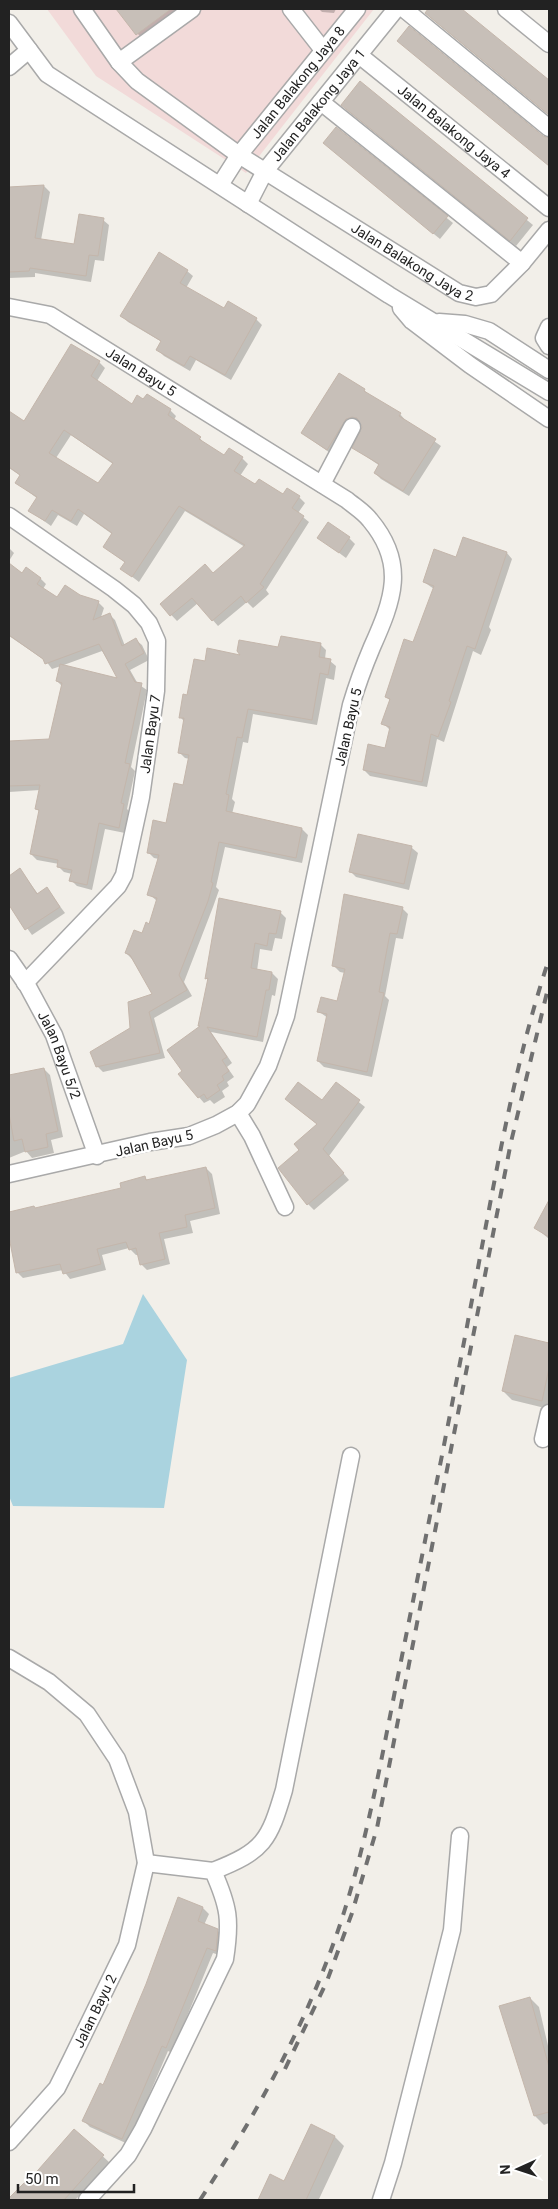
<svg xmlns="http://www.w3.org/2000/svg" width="558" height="2209" font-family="Roboto,sans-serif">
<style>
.commercial{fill:#f2dad9}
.water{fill:#aad3df}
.shadow{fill:#0003;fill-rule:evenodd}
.building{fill:#c7bfb8;stroke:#c4b6ab;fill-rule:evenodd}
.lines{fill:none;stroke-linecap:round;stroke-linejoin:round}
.minor-casing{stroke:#a9a9a9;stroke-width:19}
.minor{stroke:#fff;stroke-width:16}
.rail{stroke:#707070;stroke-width:4;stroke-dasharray:10 10;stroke-linecap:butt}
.labels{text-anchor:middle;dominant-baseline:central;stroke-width:5;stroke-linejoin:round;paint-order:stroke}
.street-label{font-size:14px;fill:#222;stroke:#fff}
</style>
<rect width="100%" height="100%" fill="#f2efe9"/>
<path class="commercial" d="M47 9H374L246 173 96 76Z"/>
<path class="water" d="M143 1294 187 1360 164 1508 13 1506 9 1496V1378L123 1344Z"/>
<g class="shadow">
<path d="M118 9H183L146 44Z"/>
<path d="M319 9H336L334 13 322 12Z"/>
<path d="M430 9H460L549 82V115L432 19 426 13Z"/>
<path d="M360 83 533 225 516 246 348 111Z"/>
<path d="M336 129 453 223 440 239 331 149Z"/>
<path d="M44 186 50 192 41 240 75 245 103 220 109 225 104 261 95 260 91 282 35 273V277L9 278V188Z"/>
<path d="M187 271 193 276 186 288 225 309 256 319 262 325 231 380 196 360 190 371 164 356 158 350 162 342 128 322 122 316Z"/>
<path d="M99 362 105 368 97 381 132 406 170 410 176 416 174 420 200 438 205 445 224 457 242 458 248 464 240 476 256 486 284 496 299 497 305 503 298 513 309 522 266 590 269 594 253 608 247 602 218 626 198 603 177 621 161 604 213 574 245 547 185 511 139 582 122 569 126 563 104 547 112 534 84 514 77 526 58 515 51 526 30 511 38 499 17 483 21 476 9 468V413L24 423ZM71 435 113 464 99 485 56 458Z"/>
<path d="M364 390 370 396 400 414 406 421 441 446 409 496 381 479 375 473 380 466 354 448 363 427 361 423 352 424 333 455 302 433Z"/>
<path d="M319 538H349L355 544 346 558Z"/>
<path d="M9 548 14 553 9 561Z"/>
<path d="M507 553 512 559 489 627 491 630 481 655 473 651 444 742 437 739 427 787 370 776 364 770 386 749 390 730 383 723 391 701 386 697 414 644 434 589 424 582 457 559Z"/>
<path d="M9 565 23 574 40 578 46 584 43 589 57 599 79 596 98 602 104 608 101 617 109 614 115 620 125 646 136 640 142 645 149 660 130 670 138 684 147 690 131 767 135 771 127 809 129 811 125 833 105 829 92 890 77 886 71 880 72 874 64 872 58 866 59 864 37 860 31 854 40 812 36 808 40 790 9 792V742L50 740 62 686 57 681 61 666 52 669 46 661 9 636ZM102 651 119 679 61 666Z"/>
<path d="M320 644 326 650 325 659 330 661 336 666 334 680 326 678 317 725 253 714 248 743 243 742 232 799 235 802 232 814 302 829 308 835 302 863 225 847 216 887 219 890 213 907 184 982 192 996 154 1018 165 1058 103 1072 97 1066 131 1029 154 995 132 959 126 953 150 925 157 901 149 894 159 859 154 858 148 852 167 824 184 786 190 759 185 758 179 752 185 722 180 717 188 696 206 662 279 649Z"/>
<path d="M412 848 418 853 409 890 356 877 351 872Z"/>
<path d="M20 870 38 894 47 889 65 913 32 935 9 903V878Z"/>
<path d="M220 900 280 912 286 918 282 939 275 938 272 951 260 949 257 971 272 973 278 979 275 996 272 995 263 1042 211 1032 232 1063 227 1067 234 1077 227 1082 229 1086 222 1091 225 1097 214 1104 210 1100 204 1103 180 1075 184 1072 201 1027 208 980 207 979Z"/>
<path d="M402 908 408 914 403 939 396 938 385 996 389 1000 372 1077 324 1067 318 1061 328 1018 318 1011 338 1002 345 973 340 972 334 966Z"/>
<path d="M44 1069 50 1075 63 1137 51 1140 54 1153 32 1158 26 1151 9 1158V1077Z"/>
<path d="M336 1084 365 1107 329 1156 349 1180 314 1210 308 1204 301 1151 318 1125 286 1099 322 1102Z"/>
<path d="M206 1168 212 1174 220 1214 190 1221 193 1233 164 1239 170 1264 147 1270 141 1264 138 1255H136L129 1248 102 1255 106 1270 70 1279 63 1270 23 1278 17 1272 11 1242H9V1213L34 1208 36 1209 122 1189 145 1178 148 1181Z"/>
<path d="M549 1203V1239L535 1227Z"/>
<path d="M516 1337 549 1344V1409L512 1400 503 1391Z"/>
<path d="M179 1899 203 1908 209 1914 204 1925 217 1930 223 1936 222 1956 213 1953 172 2053 168 2051 128 2144 90 2127 84 2121 104 2086 148 1985Z"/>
<path d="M530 1998 539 2007 549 2050V2123L544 2125 535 2116 501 2007Z"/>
<path d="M311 2126 335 2137 344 2146 319 2199 322 2200H259L270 2176 285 2183Z"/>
<path d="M75 2131 109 2162 81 2194 75 2200H9L31 2177 32 2179Z"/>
</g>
<g class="building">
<path d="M116 9H171L136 35Z"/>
<path d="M428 9H462L549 80V115L425 13Z"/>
<path d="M409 26 543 136 549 138V166L397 41Z"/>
<path d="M360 81 528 218 510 241 341 105Z"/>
<path d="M336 127 448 216 433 234 323 143Z"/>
<path d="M44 185 35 238 74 244 79 214 104 218 98 256 89 255 86 276 30 268 29 271 9 272V187Z"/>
<path d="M159 252 188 270 180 283 224 308 228 301 257 318 225 375 190 356 184 366 156 350 161 341 120 316Z"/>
<path d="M71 344 100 361 91 376 132 404 137 395 143 399 147 394 171 409 168 415 201 437 199 439 224 455 229 448 243 457 234 471 255 484 259 479 283 494 287 488 300 496 292 508 304 516 260 584 264 587 246 603 241 596 212 621 192 598 170 616 160 604 205 564 213 573 245 545 179 506 132 577 120 569 125 562 103 547 112 533 78 509 71 521 52 510 45 521 28 511 37 497 15 483 20 475 9 467V411L24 421ZM64 430 113 463 98 483 49 453Z"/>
<path d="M339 373 365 389 364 391 401 413 399 416 436 439 403 491 374 473 379 464 352 448 362 427 357 418 352 417 346 419 327 450 301 433Z"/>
<path d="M328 522 350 537 339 553 317 538Z"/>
<path d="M463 537 507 552 475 649 467 646 449 701 451 702 438 737 431 734 422 782 363 770 368 744 385 748 390 727 381 724 390 699 385 697 404 639 413 642 434 586 423 582 434 549 456 557Z"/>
<path d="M9 563 22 573 26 567 41 578 37 584 57 597 65 585 80 595 99 601 93 620 110 613 122 646 136 638 144 653 125 664 135 682 142 683 125 763 130 764 121 803 124 804 119 828 99 823 87 885 69 881 72 870 57 867 58 860 30 854 39 810 35 809 40 785 9 786V741L49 739 62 683 56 681 60 664 117 678 99 644 45 664 43 659 9 635Z"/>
<path d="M281 636 321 643 319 657 331 659 328 675 320 673 312 720 248 709 242 738 237 737 226 794 229 795 226 811 302 828 296 858 219 842 211 882 213 883 208 901 179 975 187 990 149 1012 160 1053 96 1067 90 1052 130 1028 128 1002 152 994 130 955 125 953 134 930 142 933 146 922 149 924 157 898 147 895 159 855 147 853 153 820 166 823 174 783 183 785 189 755 178 753 184 718H179L183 694 187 695 194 659 205 661 207 648 240 655 237 651 239 640 278 647Z"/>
<path d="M358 834 412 846 404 884 349 872Z"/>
<path d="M20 868 37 894 47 887 60 907 25 930 9 905V876Z"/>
<path d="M344 894 403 907 397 934 390 933 379 992 384 993 367 1072 317 1061 327 1014 317 1012 321 997 337 1001 345 969 332 966Z"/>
<path d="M219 898 281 911 276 934 269 933 267 946 255 943 251 968 272 972 269 990H266L257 1037 207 1027 227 1057 222 1060 229 1071 222 1076 224 1080 217 1085 220 1090 207 1099 204 1094 198 1098 178 1074 182 1071 167 1050 200 1026H198L208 978 205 979Z"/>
<path d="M44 1068 58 1131 46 1134 48 1147 25 1152 22 1139 14 1141 9 1114V1075Z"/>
<path d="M298 1082 322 1100 336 1082 360 1100 323 1149 344 1173 307 1205 278 1168 299 1150 294 1144 317 1124 285 1099Z"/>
<path d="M206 1167 215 1208 185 1215 187 1227 159 1233 165 1259 140 1265 136 1248 129 1250 126 1242 97 1249 101 1264 63 1274 60 1264 16 1273 9 1237V1212L34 1206 35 1208 121 1188 120 1183 145 1176 146 1180Z"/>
<path d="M549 1200V1237L534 1228Z"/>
<path d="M515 1335 549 1343V1368L542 1401 502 1391Z"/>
<path d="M178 1897 203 1907 198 1921 218 1929 216 1951 207 1948 166 2048 162 2046 122 2139 82 2121 100 2083 103 2085 122 2041 146 1984Z"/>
<path d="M530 1997 549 2067V2112L534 2116 499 2006Z"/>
<path d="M311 2124 335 2136 306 2200H258L270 2174 284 2181Z"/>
<path d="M74 2129 104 2155 64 2200H9V2198L31 2176 32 2177Z"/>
</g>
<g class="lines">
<g class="minor-casing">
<g id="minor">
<path id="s1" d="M82 9 119 62 137 81 239 155 459 293 476 297 491 294 522 263 549 230"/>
<path d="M291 9 323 50"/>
<path d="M404 9 549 128"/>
<path d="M506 9 549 44"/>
<path d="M9 23 47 74 389 295 549 392"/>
<path id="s2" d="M359 55 549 208"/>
<path d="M119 62 192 9"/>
<path d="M9 67 29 50"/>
<path d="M321 102 522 263"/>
<path id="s3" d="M220 185 239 155 357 9"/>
<path id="s4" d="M248 204 265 171 396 9"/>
<path id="s5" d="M9 307 50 315 347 500C354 506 364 512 370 520 407 564 393 600 372 647 364 666 357 685 351 705L286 1016 268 1066 247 1104 238 1113 216 1125 189 1136 150 1142 9 1174"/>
<path d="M401 308 412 321 470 365 549 419"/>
<path d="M439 322 465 324 489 331 549 370"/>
<path d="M549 327 544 338 549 346"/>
<path d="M322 484 352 427"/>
<path d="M9 516 114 589 134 605 149 623 157 641 156 691 141 797 124 875 118 886 25 983"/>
<path id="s6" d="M9 959 27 985 54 1035 97 1156"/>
<path d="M238 1113 252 1136 285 1207"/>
<path d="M543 1439 549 1413"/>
<path d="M9 1658 49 1682 87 1714 117 1759 137 1812 146 1863 127 1945 71 2060 57 2088 9 2142"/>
<path d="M213 1871C264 1851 269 1841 284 1790L351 1456"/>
<path d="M87 2200 128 2155 143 2129 225 1959C231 1920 229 1907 213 1871L146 1863"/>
<path d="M381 2200 393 2163 452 1930 460 1836"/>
</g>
</g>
<use href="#minor" class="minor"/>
<g class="rail">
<path d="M285 2069 327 1981 352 1913 377 1828 511 1142 549 984"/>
<path d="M200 2200C259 2111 313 2012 345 1909 370 1828 384 1744 401 1661 428 1526 455 1392 480 1257 499 1157 517 1055 549 959"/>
</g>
</g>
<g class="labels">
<g class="street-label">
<text stroke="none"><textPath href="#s3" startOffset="129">Jalan Balakong Jaya 8</textPath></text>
<text stroke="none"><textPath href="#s4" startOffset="122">Jalan Balakong Jaya 1</textPath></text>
<text stroke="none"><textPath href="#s2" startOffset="122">Jalan Balakong Jaya 4</textPath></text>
<text stroke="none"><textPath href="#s1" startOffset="421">Jalan Balakong Jaya 2</textPath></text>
<text stroke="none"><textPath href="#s5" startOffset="149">Jalan Bayu 5</textPath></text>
<text transform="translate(348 727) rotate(-77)">Jalan Bayu 5</text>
<text transform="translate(150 734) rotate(-82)">Jalan Bayu 7</text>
<text stroke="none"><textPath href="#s6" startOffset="109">Jalan Bayu 5/2</textPath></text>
<text transform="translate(154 1143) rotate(-13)">Jalan Bayu 5</text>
<text transform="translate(95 2011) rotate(-64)">Jalan Bayu 2</text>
</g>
</g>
<rect width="558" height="2209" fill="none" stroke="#222222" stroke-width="20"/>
<g transform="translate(518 2169) rotate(267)" stroke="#ffffff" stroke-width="4" paint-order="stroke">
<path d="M0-4L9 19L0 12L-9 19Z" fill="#222222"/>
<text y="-8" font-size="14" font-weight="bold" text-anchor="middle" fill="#222222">N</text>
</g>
<path d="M18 2184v8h116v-8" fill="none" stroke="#222222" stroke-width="2.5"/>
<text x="25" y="2184" font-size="15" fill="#222222" stroke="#ffffff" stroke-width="4" paint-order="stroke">50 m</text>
</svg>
